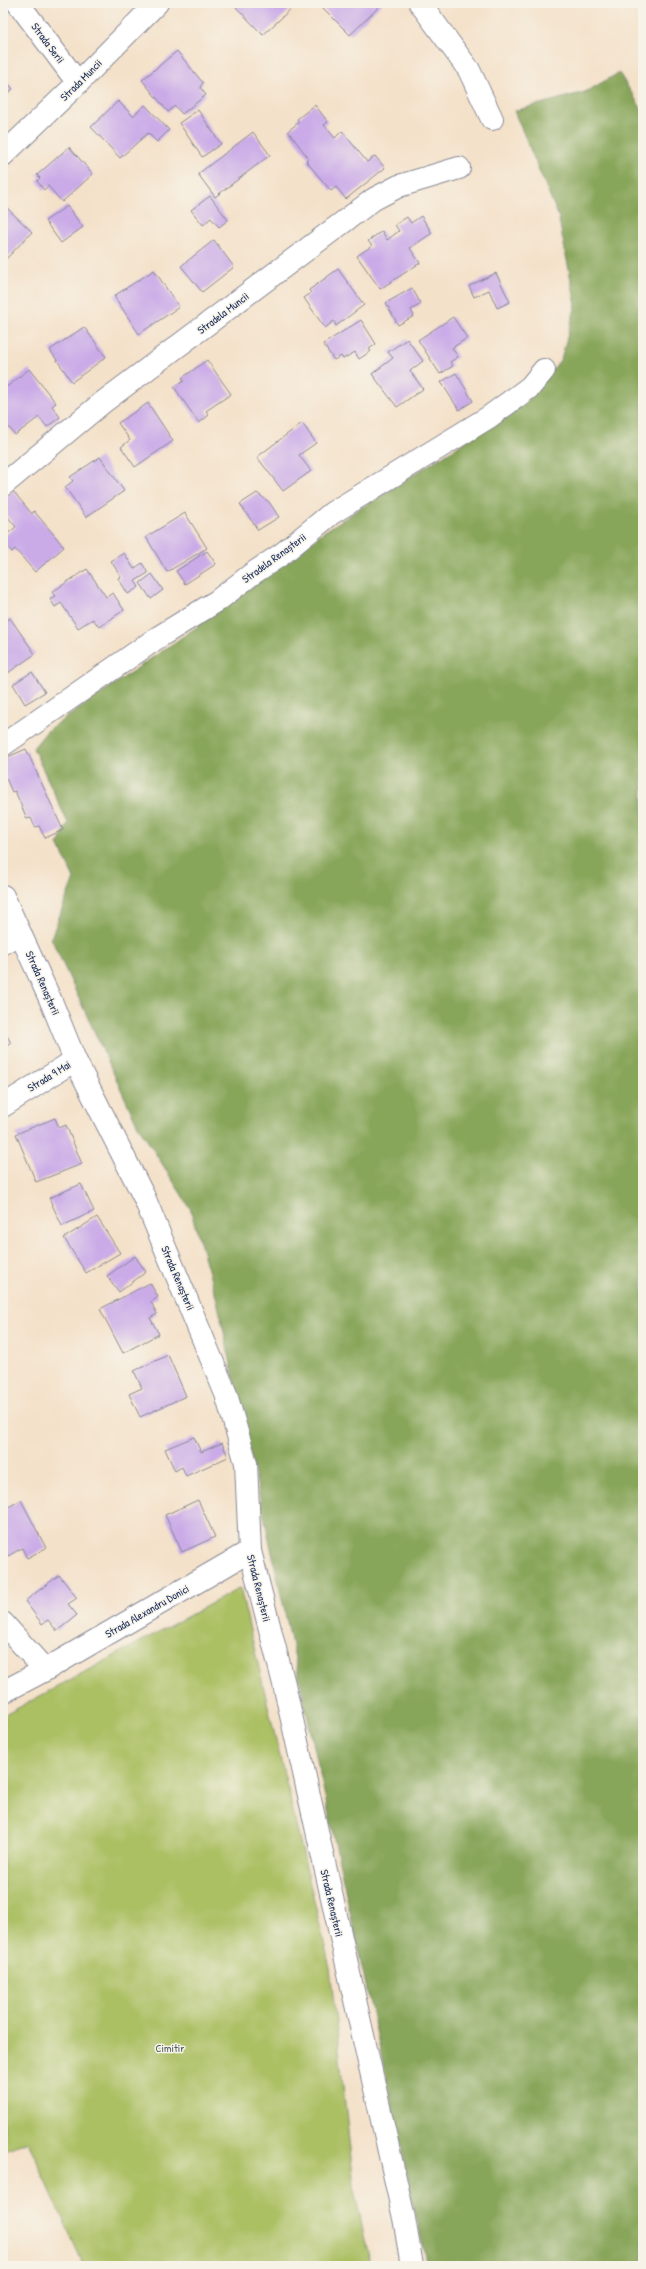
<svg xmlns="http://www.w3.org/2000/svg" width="646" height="2269" font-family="'Patrick Hand',sans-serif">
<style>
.green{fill:#abc064;stroke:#637861}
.forest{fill:#88a65a;stroke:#526a5c}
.building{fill:#caabe8}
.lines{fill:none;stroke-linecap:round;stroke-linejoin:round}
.minor-casing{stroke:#888894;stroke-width:24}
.minor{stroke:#fff;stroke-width:22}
.labels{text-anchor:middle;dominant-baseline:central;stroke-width:3;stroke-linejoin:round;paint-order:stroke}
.street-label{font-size:11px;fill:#1b2f5e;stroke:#f7f3e8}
.park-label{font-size:11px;fill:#465a60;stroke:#f7f3e8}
</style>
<rect width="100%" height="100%" fill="#f7f3e8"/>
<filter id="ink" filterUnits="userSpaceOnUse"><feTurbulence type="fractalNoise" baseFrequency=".025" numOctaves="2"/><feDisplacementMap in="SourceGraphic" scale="8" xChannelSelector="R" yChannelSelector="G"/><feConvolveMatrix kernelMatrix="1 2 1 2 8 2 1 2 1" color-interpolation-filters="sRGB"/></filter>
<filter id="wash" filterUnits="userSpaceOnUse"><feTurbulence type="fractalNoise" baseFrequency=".012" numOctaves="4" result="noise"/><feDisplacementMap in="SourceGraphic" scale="16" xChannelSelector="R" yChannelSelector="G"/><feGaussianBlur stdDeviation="0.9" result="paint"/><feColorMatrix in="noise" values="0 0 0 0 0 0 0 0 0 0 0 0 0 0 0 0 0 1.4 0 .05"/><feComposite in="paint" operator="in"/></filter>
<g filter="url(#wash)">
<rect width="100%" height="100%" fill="#f4e1c9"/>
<path class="green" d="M240 1588 330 1968 355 2194 371 2266H84L28 2141 3 2151V1716Z"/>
<path class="forest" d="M619 73 643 111V2266H427L217 1300 190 1208 137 1124 51 938 74 878 58 844 68 823 33 748 47 731 201 624 325 531 526 403 561 359 576 305 558 215 514 111 585 92Z"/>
<g id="blocks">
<g class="building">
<path d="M234 3H289L293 7 263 35 233 4Z"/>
<path d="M328 3H383L350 35 323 8Z"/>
<path d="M177 51 203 83 200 87 206 95 182 114 175 106 168 112 142 80Z"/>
<path d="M3 77 13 89 3 97Z"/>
<path d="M118 101 133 116 145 105 169 130 157 142 148 133 120 158 91 127Z"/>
<path d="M315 105 328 122 324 125 335 138 342 131 367 162 375 156 385 168 346 199 336 187 331 191 306 161 309 159 288 131 299 122 297 119Z"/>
<path d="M198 110 221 144 202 157 179 123Z"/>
<path d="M253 132 270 155 215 197 198 174Z"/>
<path d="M69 147 93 174 62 202 48 186 44 190 37 181 40 178 37 175Z"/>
<path d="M210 196 228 220 219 227 211 218 203 225 191 210Z"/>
<path d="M67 206 83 227 61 243 45 221Z"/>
<path d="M6 207 32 232 5 260 3 258V209Z"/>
<path d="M421 216 432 233 410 248 420 263 380 289 357 256 372 246 368 241 382 231 387 240 399 231 395 225 407 217 411 223Z"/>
<path d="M214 240 234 267 202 292 181 266Z"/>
<path d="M338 269 364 305 336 326 334 321 325 328 304 298 311 293 309 290Z"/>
<path d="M154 270 179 307 139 334 114 296Z"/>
<path d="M496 273 510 302 497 308 489 290 474 297 469 286Z"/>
<path d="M412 288 421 304 411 310 414 316 398 325 386 303Z"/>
<path d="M453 317 467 338 452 348 458 357 450 362 453 366 440 374 418 340Z"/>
<path d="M361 320 376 344 369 349 371 351 359 359 355 352 343 359 341 356 334 360 323 344Z"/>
<path d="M84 327 106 357 72 382 50 350Z"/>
<path d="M407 339 423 361 410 371 423 389 397 407 372 374 393 358 388 352Z"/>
<path d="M207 360 231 394 206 411 209 415 199 423 174 387 184 381 182 378Z"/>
<path d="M29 369 56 403 52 406 60 417 47 427 39 417 15 435 3 420V390Z"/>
<path d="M456 373 473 401 459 410 441 382Z"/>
<path d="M148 403 173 441 135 467 121 447 130 440 118 423Z"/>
<path d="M302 423 316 443 299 455 311 471 283 491 257 457Z"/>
<path d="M100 457 124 491 86 517 65 487 73 481 70 477Z"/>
<path d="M13 491 32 514 34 511 64 547 35 572 15 549 12 552 3 542V537L16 527 3 511V499Z"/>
<path d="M257 493 269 502 279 517 258 530 240 504Z"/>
<path d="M185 513 207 548 167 572 146 537Z"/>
<path d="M207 551 216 564 185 584 176 571Z"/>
<path d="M124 553 134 569 142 563 148 573 135 581 139 587 128 594 118 578 121 577 111 561Z"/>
<path d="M87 569 106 597 113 593 124 610 99 627 93 619 78 628 61 603 55 607 50 599 55 596 52 592Z"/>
<path d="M152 574 163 590 151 599 140 583Z"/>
<path d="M10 618 35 654 5 675 3 672V623Z"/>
<path d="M32 672 45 692 25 704 13 684Z"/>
<path d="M26 749 63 830 45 838 39 826 35 827 31 818 27 819 15 791 12 792 6 778 3 780V759Z"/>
<path d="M3 1029 11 1043 3 1048Z"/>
<path d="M55 1118 59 1128 66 1125 82 1164 36 1182 16 1134Z"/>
<path d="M81 1184 94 1211 62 1226 49 1198Z"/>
<path d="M97 1217 120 1253 86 1273 64 1238Z"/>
<path d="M135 1256 146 1272 119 1292 107 1276Z"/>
<path d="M150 1283 158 1297 151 1302 157 1314 150 1318 159 1334 123 1353 100 1309Z"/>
<path d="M168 1355 186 1396 140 1417 129 1394 142 1388 134 1371Z"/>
<path d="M194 1437 201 1452 222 1443 228 1457 186 1476 182 1467 175 1471 165 1449Z"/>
<path d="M21 1500 46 1548 27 1558 22 1548 8 1556 3 1546V1510Z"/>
<path d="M198 1500 215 1537 182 1552 165 1515Z"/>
<path d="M59 1575 77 1598 68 1604 77 1615 57 1631 48 1620 42 1624 25 1601Z"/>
</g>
</g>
</g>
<g filter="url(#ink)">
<use href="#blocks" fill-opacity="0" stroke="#888894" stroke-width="1"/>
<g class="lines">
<g class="minor-casing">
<g id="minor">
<path d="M18 3 78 83"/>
<path d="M420 3 469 70 492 119"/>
<path d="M3 155 78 83 157 3"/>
<path d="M3 485 102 403 374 199 399 186 459 168"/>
<path d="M3 745 157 638 217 601 252 574 282 554 332 513 489 417 530 387 544 370"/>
<path d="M3 896 51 1001 75 1060 144 1197 226 1394 246 1463 250 1551 284 1684 404 2218 412 2266"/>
<path d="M3 943 20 933"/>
<path d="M3 1106 75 1060"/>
<path d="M3 1623 45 1670"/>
<path d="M3 1692 45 1670 250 1551"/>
</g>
</g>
<use href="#minor" class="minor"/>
</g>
</g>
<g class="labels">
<g class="street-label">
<text transform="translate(48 43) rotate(53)">Strada Serii</text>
<text transform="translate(81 80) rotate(-45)">Strada Muncii</text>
<text transform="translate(223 313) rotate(-37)">Stradela Muncii</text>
<text transform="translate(274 558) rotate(-36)">Stradela Renașterii</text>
<text transform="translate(43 983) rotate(66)">Strada Renașterii</text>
<text transform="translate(49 1076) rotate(-32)">Strada 9 Mai</text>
<text transform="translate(178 1278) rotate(67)">Strada Renașterii</text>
<text transform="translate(259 1588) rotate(76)">Strada Renașterii</text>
<text transform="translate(147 1611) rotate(-30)">Strada Alexandru Donici</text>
<text transform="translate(332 1903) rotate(77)">Strada Renașterii</text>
</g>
<g class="park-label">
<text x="170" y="2048">Cimitir</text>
</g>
</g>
<rect width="646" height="2269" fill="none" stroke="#f7f3e8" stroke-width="16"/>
</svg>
